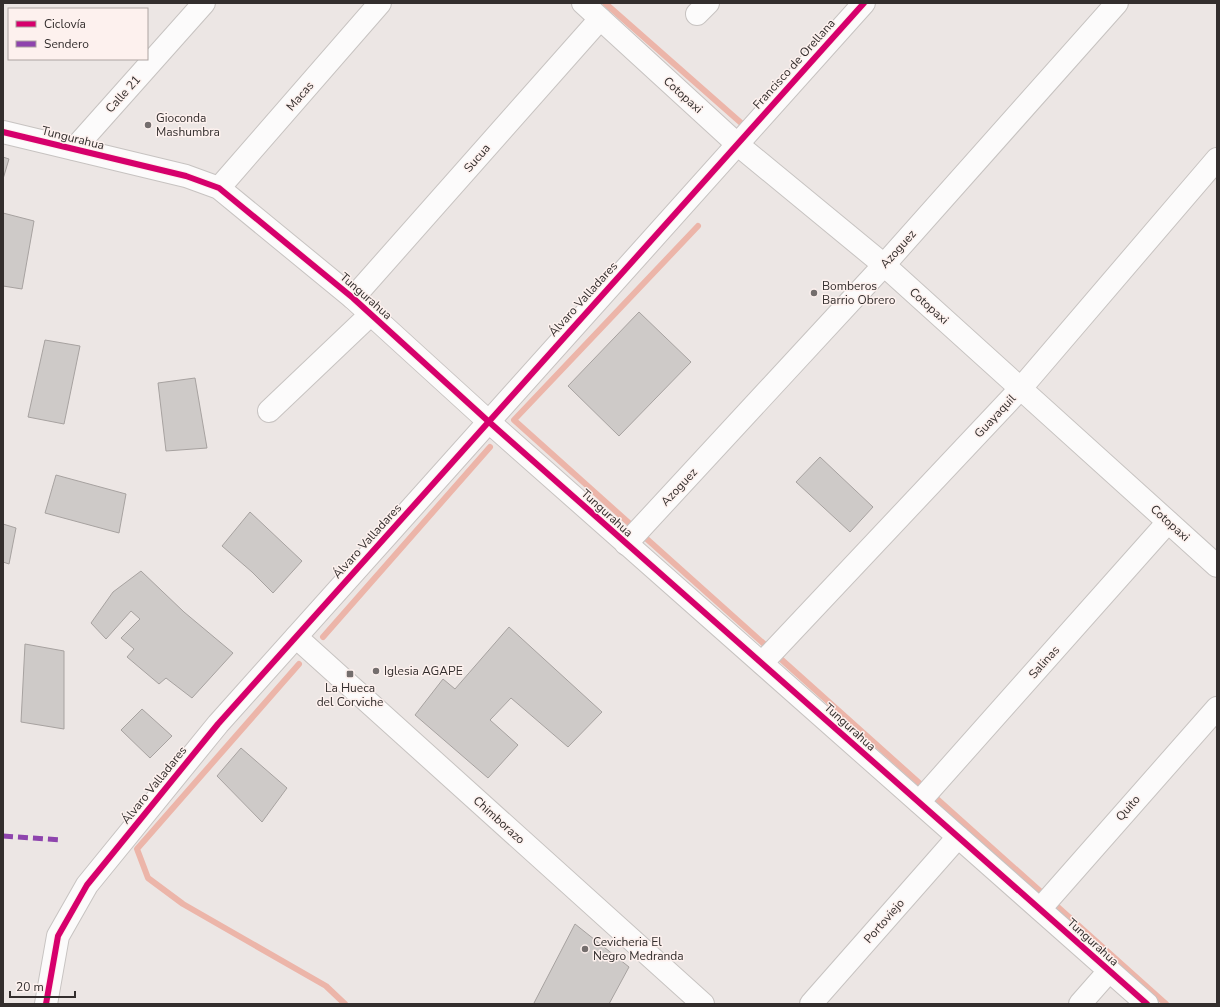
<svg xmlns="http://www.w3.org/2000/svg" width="1220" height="1007" font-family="'Nunito Sans',sans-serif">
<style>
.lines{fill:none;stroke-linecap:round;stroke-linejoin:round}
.stream{stroke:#ecb5a9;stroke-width:6}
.building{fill:#cecac8;stroke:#a7a2a0}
.minor-casing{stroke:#c7c3c1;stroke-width:24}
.minor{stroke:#fcfbfb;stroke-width:22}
.quiet{stroke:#8e44ad;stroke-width:5;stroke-dasharray:10 5;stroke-linecap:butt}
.cycleway-casing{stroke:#fdf1ee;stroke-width:8}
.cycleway{stroke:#d6006c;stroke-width:6}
.poi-dot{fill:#746e6d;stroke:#fdf1ee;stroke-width:1.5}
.labels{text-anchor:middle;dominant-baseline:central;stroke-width:3;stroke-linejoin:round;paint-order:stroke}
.street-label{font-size:12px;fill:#332e2d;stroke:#fdf1ee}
.poi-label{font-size:12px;fill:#332e2d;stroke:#fdf1ee;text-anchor:start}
</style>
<rect width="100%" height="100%" fill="#ece6e4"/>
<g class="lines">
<g class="stream">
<path d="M605 3 748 129"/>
<path d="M698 226 514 420 1166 1004"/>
<path d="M323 637 490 447"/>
<path d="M299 664 137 849 148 878 183 904 326 986 345 1004"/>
</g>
</g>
<g class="building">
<path d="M3 157 9 159 3 179Z"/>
<path d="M3 213 34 221 22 289 3 286Z"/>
<path d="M639 312 691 362 619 436 568 386Z"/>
<path d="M45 340 80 346 64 424 28 417Z"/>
<path d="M195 378 207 448 166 451 158 383Z"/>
<path d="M820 457 873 507 850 532 796 482Z"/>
<path d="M56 475 126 494 119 533 45 513Z"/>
<path d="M250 512 302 561 273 593 252 572 222 546Z"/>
<path d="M3 524 16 528 9 564 3 562Z"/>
<path d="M141 571 184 612 233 653 192 698 166 678 159 684 127 657 134 649 121 638 140 619 131 611 106 639 91 623 113 592Z"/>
<path d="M509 627 602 712 568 747 511 698 490 720 518 745 488 778 415 715 443 679 455 689Z"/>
<path d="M25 644 64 651V729L21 722Z"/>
<path d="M142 709 172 736 150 758 121 730Z"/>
<path d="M241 748 287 788 262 822 217 776Z"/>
<path d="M575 924 629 967 609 1004H536L534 1003Z"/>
</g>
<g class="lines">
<g class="minor-casing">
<g id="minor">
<path d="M583 3 737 144 884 265 1217 566"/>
<path d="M697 14 708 3"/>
<path d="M3 132 186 176 219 188 353 298 488 421 1147 1004"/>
<path d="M74 149 204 3"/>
<path d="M219 188 380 3"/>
<path d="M353 298 600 19"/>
<path d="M269 411 371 314"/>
<path d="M626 544 884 265 1117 3"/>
<path d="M296 637 703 1004"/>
<path d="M762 663 1021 388 1217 159"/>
<path d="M919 802 1168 522"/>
<path d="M1040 909 1217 708"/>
<path d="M46 1004 58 936 87 885 218 724 864 3"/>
<path d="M811 1004 958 837"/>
<path d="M1080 1004 1109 971"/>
</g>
</g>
<use href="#minor" class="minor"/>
<path class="quiet" d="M3 836 62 840"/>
<g class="cycleway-casing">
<g id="cycleway">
<path d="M3 132 186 176 219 188 353 298 488 421 1147 1004"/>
<path d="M46 1004 58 936 87 885 218 724 864 3"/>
</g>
</g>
<use href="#cycleway" class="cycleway"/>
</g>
<g class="poi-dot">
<circle cx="148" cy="125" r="4"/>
<circle cx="814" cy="293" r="4"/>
<circle cx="376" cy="671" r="4"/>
<rect x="346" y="670" width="8" height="8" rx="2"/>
<circle cx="585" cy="949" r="4"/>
</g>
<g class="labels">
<g class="street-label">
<text transform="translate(794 64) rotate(-48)">Francisco de Orellana</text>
<text transform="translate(123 94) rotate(-48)">Calle 21</text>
<text transform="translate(683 95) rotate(42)">Cotopaxi</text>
<text transform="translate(300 96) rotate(-49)">Macas</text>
<text transform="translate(73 138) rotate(14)">Tungurahua</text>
<text transform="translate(477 158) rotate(-49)">Sucua</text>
<text transform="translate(898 249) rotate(-48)">Azoguez</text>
<text transform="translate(366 296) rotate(41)">Tungurahua</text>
<text transform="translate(583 299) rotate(-48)">Álvaro Valladares</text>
<text transform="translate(929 306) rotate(42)">Cotopaxi</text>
<text transform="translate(995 416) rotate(-47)">Guayaquil</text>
<text transform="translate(679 487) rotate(-47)">Azoguez</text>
<text transform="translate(607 513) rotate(42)">Tungurahua</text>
<text transform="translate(1170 523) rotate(42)">Cotopaxi</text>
<text transform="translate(367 541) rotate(-48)">Álvaro Valladares</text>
<text transform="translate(1044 662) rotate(-48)">Salinas</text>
<text transform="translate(850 727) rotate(42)">Tungurahua</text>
<text transform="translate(154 785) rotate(-51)">Álvaro Valladares</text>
<text transform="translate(1128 808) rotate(-49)">Quito</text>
<text transform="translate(499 820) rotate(42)">Chimborazo</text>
<text transform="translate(884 921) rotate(-49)">Portoviejo</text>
<text transform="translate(1093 942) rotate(42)">Tungurahua</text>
</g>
<g class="poi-label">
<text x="156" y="118">Gioconda<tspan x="156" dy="14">Mashumbra</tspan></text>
<text x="822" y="286">Bomberos<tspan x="822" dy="14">Barrio Obrero</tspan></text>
<text x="384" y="671">Iglesia AGAPE</text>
<text x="350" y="688" text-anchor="middle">La Hueca<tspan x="350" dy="14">del Corviche</tspan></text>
<text x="593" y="942">Cevicheria El<tspan x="593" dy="14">Negro Medranda</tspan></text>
</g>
</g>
<rect width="1220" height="1007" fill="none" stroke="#332e2d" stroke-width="8"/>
<rect x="8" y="8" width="140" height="52" fill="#fdf1ee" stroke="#aca3a1"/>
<rect x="16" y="21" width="20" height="6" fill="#d6006c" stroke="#aca3a1"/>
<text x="44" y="28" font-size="12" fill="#332e2d">Ciclovía</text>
<rect x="16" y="41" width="20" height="6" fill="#8e44ad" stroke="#aca3a1"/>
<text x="44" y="48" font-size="12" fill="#332e2d">Sendero</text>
<path d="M10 991v6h65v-6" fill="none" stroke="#332e2d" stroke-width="2"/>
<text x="16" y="991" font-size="12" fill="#332e2d" stroke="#fdf1ee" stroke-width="3" paint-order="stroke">20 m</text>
</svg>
